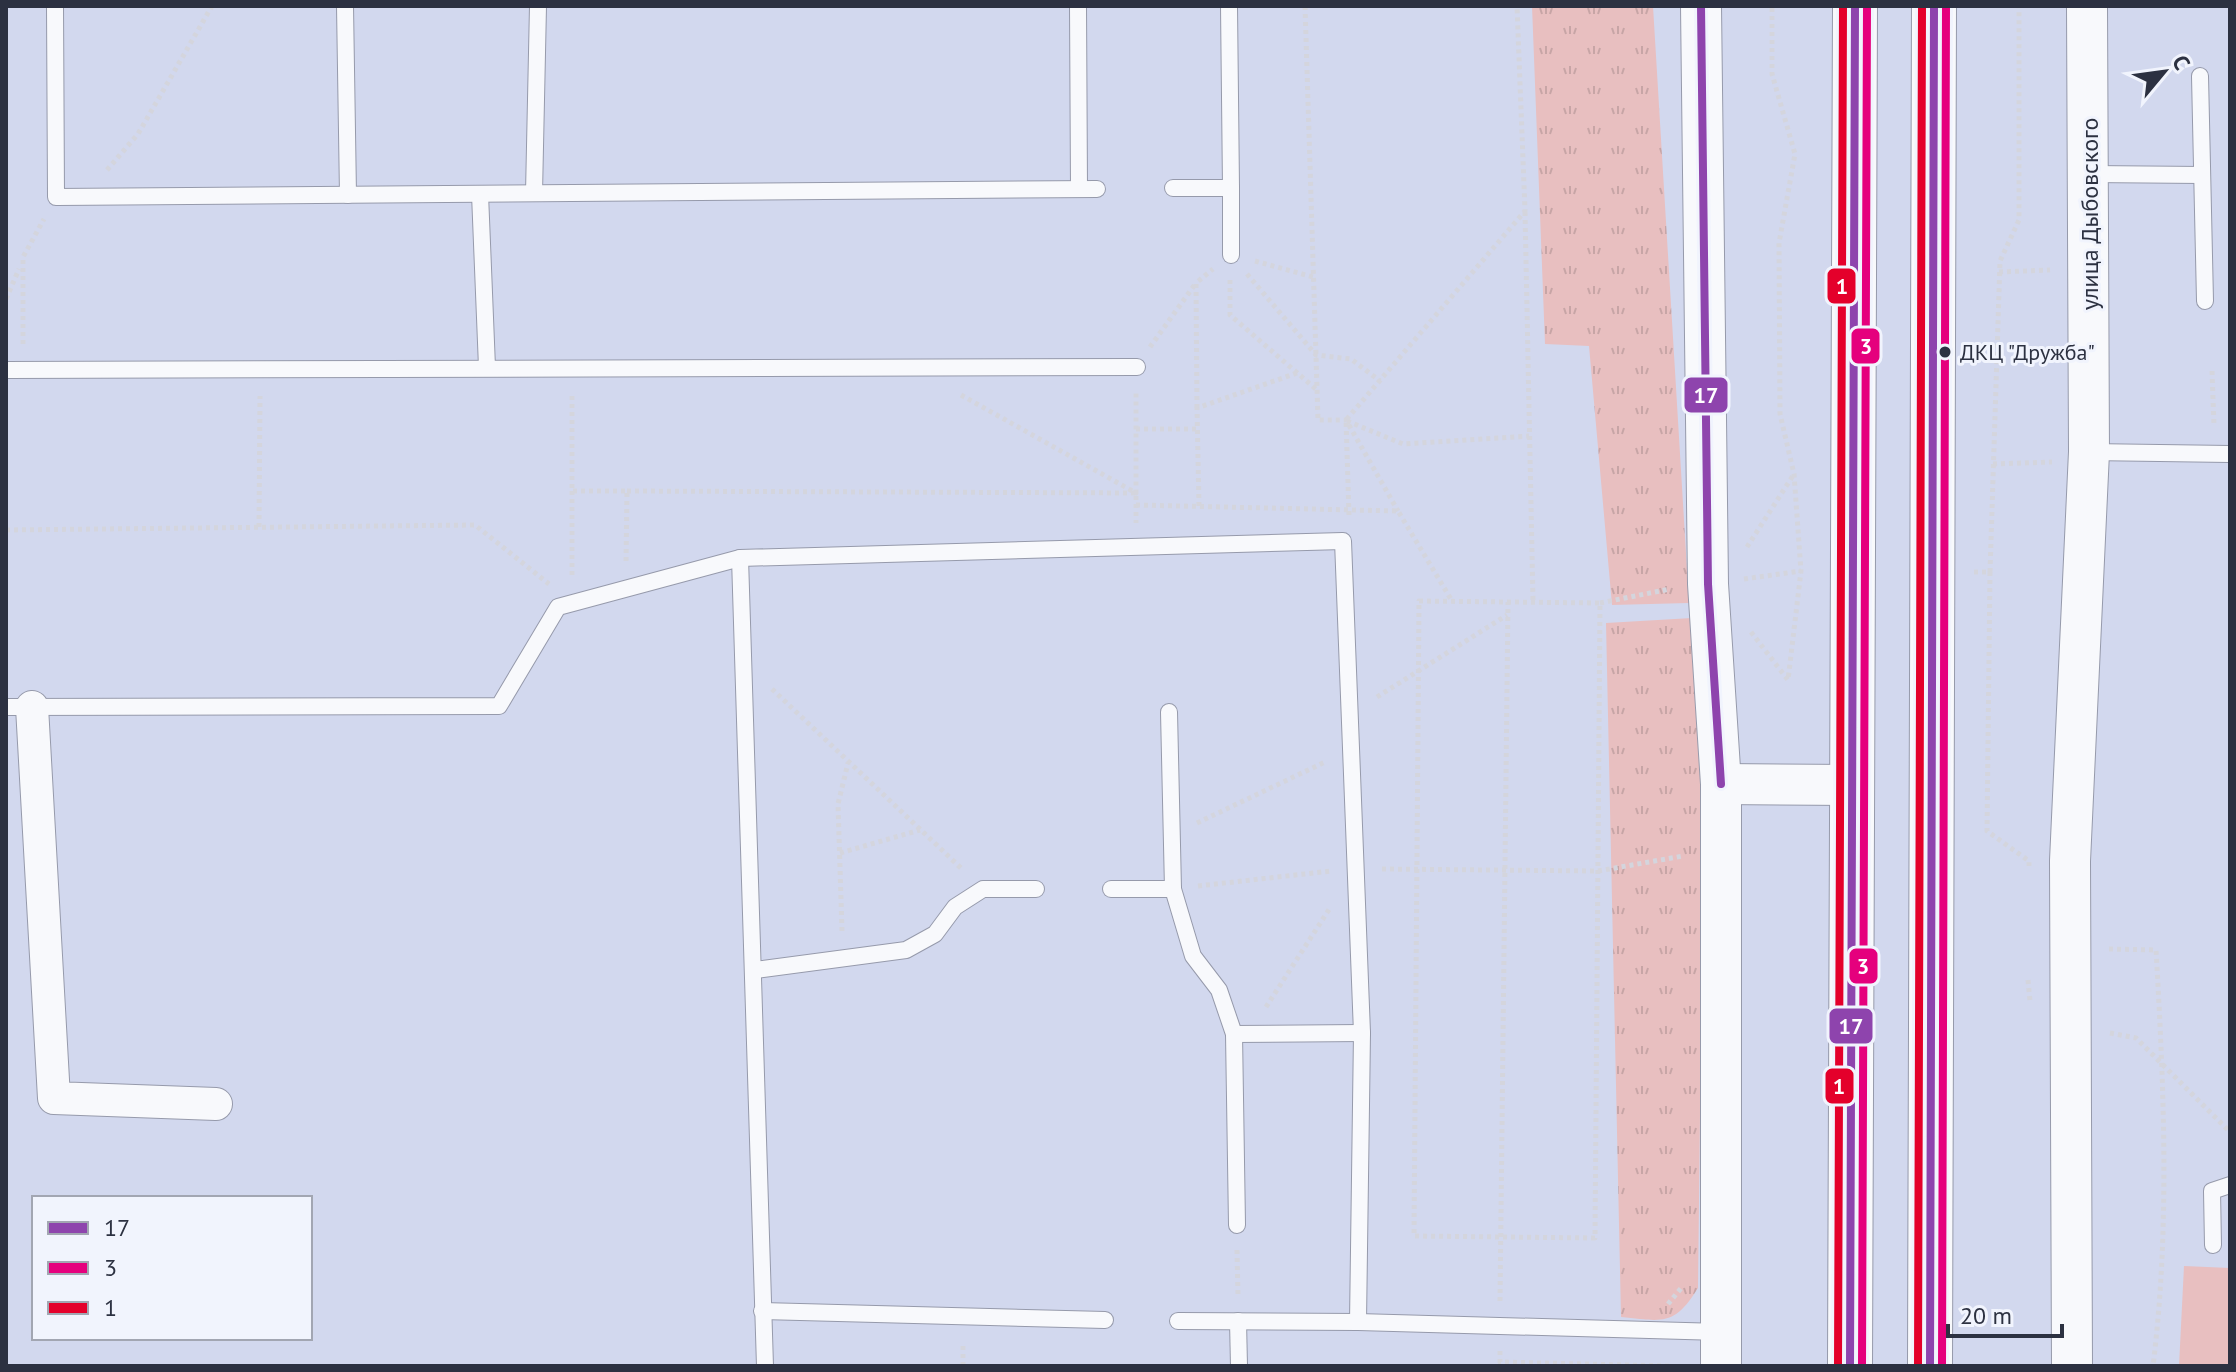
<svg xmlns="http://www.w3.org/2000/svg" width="2236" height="1372" font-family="'PT Sans',sans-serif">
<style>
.grass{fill:url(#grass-tufts)}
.pitch{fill:#e8bfc0}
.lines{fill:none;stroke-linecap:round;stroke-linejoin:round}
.service-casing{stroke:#969aab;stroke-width:18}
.minor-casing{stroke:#969aab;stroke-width:34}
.tertiary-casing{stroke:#969aab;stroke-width:42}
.secondary-casing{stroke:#969aab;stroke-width:46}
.path{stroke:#d4d5dd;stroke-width:5;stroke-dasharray:4 4;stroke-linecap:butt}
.service{stroke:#f8f9fc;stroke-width:16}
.minor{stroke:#f8f9fc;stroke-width:32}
.tertiary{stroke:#f8f9fc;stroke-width:40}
.secondary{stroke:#f8f9fc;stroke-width:44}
.bus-1-casing{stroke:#f1f4fd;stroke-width:14}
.bus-2-casing{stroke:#f1f4fd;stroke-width:14}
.bus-3-casing{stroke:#f1f4fd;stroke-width:14}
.bus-1{stroke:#8e44ad;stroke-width:8}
.bus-2{stroke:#e5007d;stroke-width:8}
.bus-3{stroke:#e4002b;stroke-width:8}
.bus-dot{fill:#2c3141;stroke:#f1f4fd;stroke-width:3}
.labels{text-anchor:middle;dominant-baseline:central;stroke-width:6;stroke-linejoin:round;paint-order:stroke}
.bus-label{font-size:22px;fill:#2c3141;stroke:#f1f4fd;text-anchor:start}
.street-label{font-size:24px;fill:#2c3141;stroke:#f1f4fd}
.line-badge{stroke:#f1f4fd;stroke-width:3}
.badge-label{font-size:22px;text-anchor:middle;font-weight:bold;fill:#fff}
</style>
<defs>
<pattern id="grass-tufts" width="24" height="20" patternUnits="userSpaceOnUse" patternTransform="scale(2)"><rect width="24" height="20" fill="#e8bfc0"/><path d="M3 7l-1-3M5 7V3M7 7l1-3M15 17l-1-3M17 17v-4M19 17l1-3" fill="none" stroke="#c7a5a6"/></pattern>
</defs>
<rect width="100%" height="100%" fill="#d2d8ee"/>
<g class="grass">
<path d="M1532 6H1653L1689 603 1612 605 1589 346 1545 344Z"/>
<path d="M1692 618 1704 772 1698 1288C1674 1327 1662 1321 1621 1317L1606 623Z"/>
</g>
<path class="pitch" d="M2184 1266 2230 1268V1366H2179Z"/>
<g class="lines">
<g class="service-casing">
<g id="service">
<path d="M55 6 56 197 1097 189"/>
<path d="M345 6 348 195"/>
<path d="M1078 6 1079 189"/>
<path d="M2200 76 2205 301"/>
<path d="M2090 174 2202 175"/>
<path d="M1173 188H1231L1229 6"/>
<path d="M534 193 538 6"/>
<path d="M480 194 487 367"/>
<path d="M1231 255V188"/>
<path d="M6 370 1137 367"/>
<path d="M2089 452 2230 454"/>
<path d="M740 558 765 1366"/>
<path d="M6 707 499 706 558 607 740 558 1343 541 1362 1033 1358 1322"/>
<path d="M1169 712 1173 889 1193 956 1219 990 1234 1034 1237 1225"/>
<path d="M1111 889H1173"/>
<path d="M755 970 906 950 935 934 955 907 983 889H1036"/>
<path d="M1234 1034 1362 1033"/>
<path d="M2213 1245 2212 1191 2230 1185"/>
<path d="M762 1311 1105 1320"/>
<path d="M1178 1321 1358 1322 1721 1332"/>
<path d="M1238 1321 1239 1366"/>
</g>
</g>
<g class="minor-casing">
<path id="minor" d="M32 707 54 1098 216 1104"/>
</g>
<g class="tertiary-casing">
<g id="tertiary">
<path d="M1701 6 1708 584 1721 784V1366"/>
<path d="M1721 784 1852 785"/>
<path d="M2072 1366 2070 861 2089 452 2087 6"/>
</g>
</g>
<g class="secondary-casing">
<g id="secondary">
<path d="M1850 1366 1855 6"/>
<path d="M1930 1366 1934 6"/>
</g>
</g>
<g class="path">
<path d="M1305 6 1318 420H1346L1398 511"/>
<path d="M107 170 138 134 212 6"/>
<path d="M1525 212 1533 602"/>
<path d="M1255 261 1313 277"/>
<path d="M1999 272 2050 270"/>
<path d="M1247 274 1316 355 1351 359 1380 381"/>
<path d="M1230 280V315L1317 390"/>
<path d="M6 299 19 269"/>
<path d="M23 344V257L44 219"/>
<path d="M1150 347 1196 283"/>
<path d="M2212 371 2214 426"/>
<path d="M961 395 1136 493V393"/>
<path d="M572 396V491H627L626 563"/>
<path d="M1197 408 1196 283 1213 269"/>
<path d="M1347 421 1403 444 1529 436"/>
<path d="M1136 429H1197"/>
<path d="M1993 464 2052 462"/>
<path d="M572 491V575"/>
<path d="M627 491 1136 493V523"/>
<path d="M1136 505 1398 511 1452 601"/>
<path d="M1199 506 1197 408 1297 373"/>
<path d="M1349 515 1346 420 1525 211 1517 6"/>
<path d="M259 527 260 396"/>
<path d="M6 530 475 525 549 584"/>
<path d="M1747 547 1794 474"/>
<path d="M1974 572H1990L1987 831 2029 861V866"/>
<path d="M1990 572 2000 261 2019 220V6"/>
<path d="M1744 579 1801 571"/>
<path d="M1419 601 1600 603 1595 1238 1414 1236Z"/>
<path d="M1600 603 1670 589"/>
<path d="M1751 632 1788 680 1801 571 1794 474 1780 414 1779 243 1795 154 1772 74V6"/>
<path d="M772 689 962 869"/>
<path d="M1377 697 1507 615"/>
<path d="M1197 823 1325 762"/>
<path d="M840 853 920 830"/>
<path d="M1382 869 1598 871 1683 856"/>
<path d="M1198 886 1331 871"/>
<path d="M842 931 838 804 848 763"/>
<path d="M2109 949 2156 950C2164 1088 2170 1229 2153 1366"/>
<path d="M2028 980 2030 1001"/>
<path d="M1266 1007 1330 908"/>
<path d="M2110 1033 2136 1038 2230 1132"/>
<path d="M1237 1250 1238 1296"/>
<path d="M1500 1301 1508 602"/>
<path d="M1668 1304 1682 1287"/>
<path d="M1500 1351V1362L1669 1366"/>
<path d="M963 1366V1342"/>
</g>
<use href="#service" class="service"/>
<use href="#minor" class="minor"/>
<use href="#tertiary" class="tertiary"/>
<use href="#secondary" class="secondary"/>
<g class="bus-1-casing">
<g id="bus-1">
<path d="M1701 6 1708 584 1721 784"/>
<path d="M1850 1366 1855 6"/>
<path d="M1930 1366 1934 6"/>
</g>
</g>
<g class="bus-2-casing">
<g id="bus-2">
<path d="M1862 1366 1867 6"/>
<path d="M1942 1366 1946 6"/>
</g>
</g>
<g class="bus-3-casing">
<g id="bus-3">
<path d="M1838 1366 1843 6"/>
<path d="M1918 1366 1922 6"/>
</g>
</g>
<use href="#bus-1" class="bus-1"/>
<use href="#bus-2" class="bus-2"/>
<use href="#bus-3" class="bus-3"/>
</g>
<circle class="bus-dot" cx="1945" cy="352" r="7"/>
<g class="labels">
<g class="bus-label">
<text x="1960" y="352">ДКЦ "Дружба"</text>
</g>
<g class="street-label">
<text transform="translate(2089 214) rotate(-90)">улица Дыбовского</text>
</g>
</g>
<g class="line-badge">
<rect x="1826" y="267" width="31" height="38" rx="8" fill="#e4002b"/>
<rect x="1850" y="327" width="31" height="38" rx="8" fill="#e5007d"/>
<rect x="1683" y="376" width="46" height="38" rx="8" fill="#8e44ad"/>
<rect x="1848" y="947" width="31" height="38" rx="8" fill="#e5007d"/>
<rect x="1828" y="1007" width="46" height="38" rx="8" fill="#8e44ad"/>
<rect x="1824" y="1067" width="31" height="38" rx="8" fill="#e4002b"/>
</g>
<g class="badge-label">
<text x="1842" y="294">1</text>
<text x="1866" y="354">3</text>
<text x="1706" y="403">17</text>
<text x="1863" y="974">3</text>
<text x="1851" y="1034">17</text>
<text x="1839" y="1094">1</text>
</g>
<rect width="2236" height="1372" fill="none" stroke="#2c3141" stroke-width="16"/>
<rect x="32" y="1196" width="280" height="144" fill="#f1f4fd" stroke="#a2a6b2" stroke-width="2"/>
<rect x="48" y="1222" width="40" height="12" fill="#8e44ad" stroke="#a2a6b2" stroke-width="2"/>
<text x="104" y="1236" font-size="24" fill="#2c3141">17</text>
<rect x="48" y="1262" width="40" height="12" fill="#e5007d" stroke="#a2a6b2" stroke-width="2"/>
<text x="104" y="1276" font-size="24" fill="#2c3141">3</text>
<rect x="48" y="1302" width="40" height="12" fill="#e4002b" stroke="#a2a6b2" stroke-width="2"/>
<text x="104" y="1316" font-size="24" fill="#2c3141">1</text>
<g transform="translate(2164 72) rotate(61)" stroke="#f1f4fd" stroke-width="6" paint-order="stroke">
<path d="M0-6L14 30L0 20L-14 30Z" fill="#2c3141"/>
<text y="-12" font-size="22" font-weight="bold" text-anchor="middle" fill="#2c3141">С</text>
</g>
<path d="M1948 1324v12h114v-12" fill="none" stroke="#2c3141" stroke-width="4"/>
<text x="1960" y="1324" font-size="24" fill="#2c3141" stroke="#f1f4fd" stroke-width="6" paint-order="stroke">20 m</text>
</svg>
